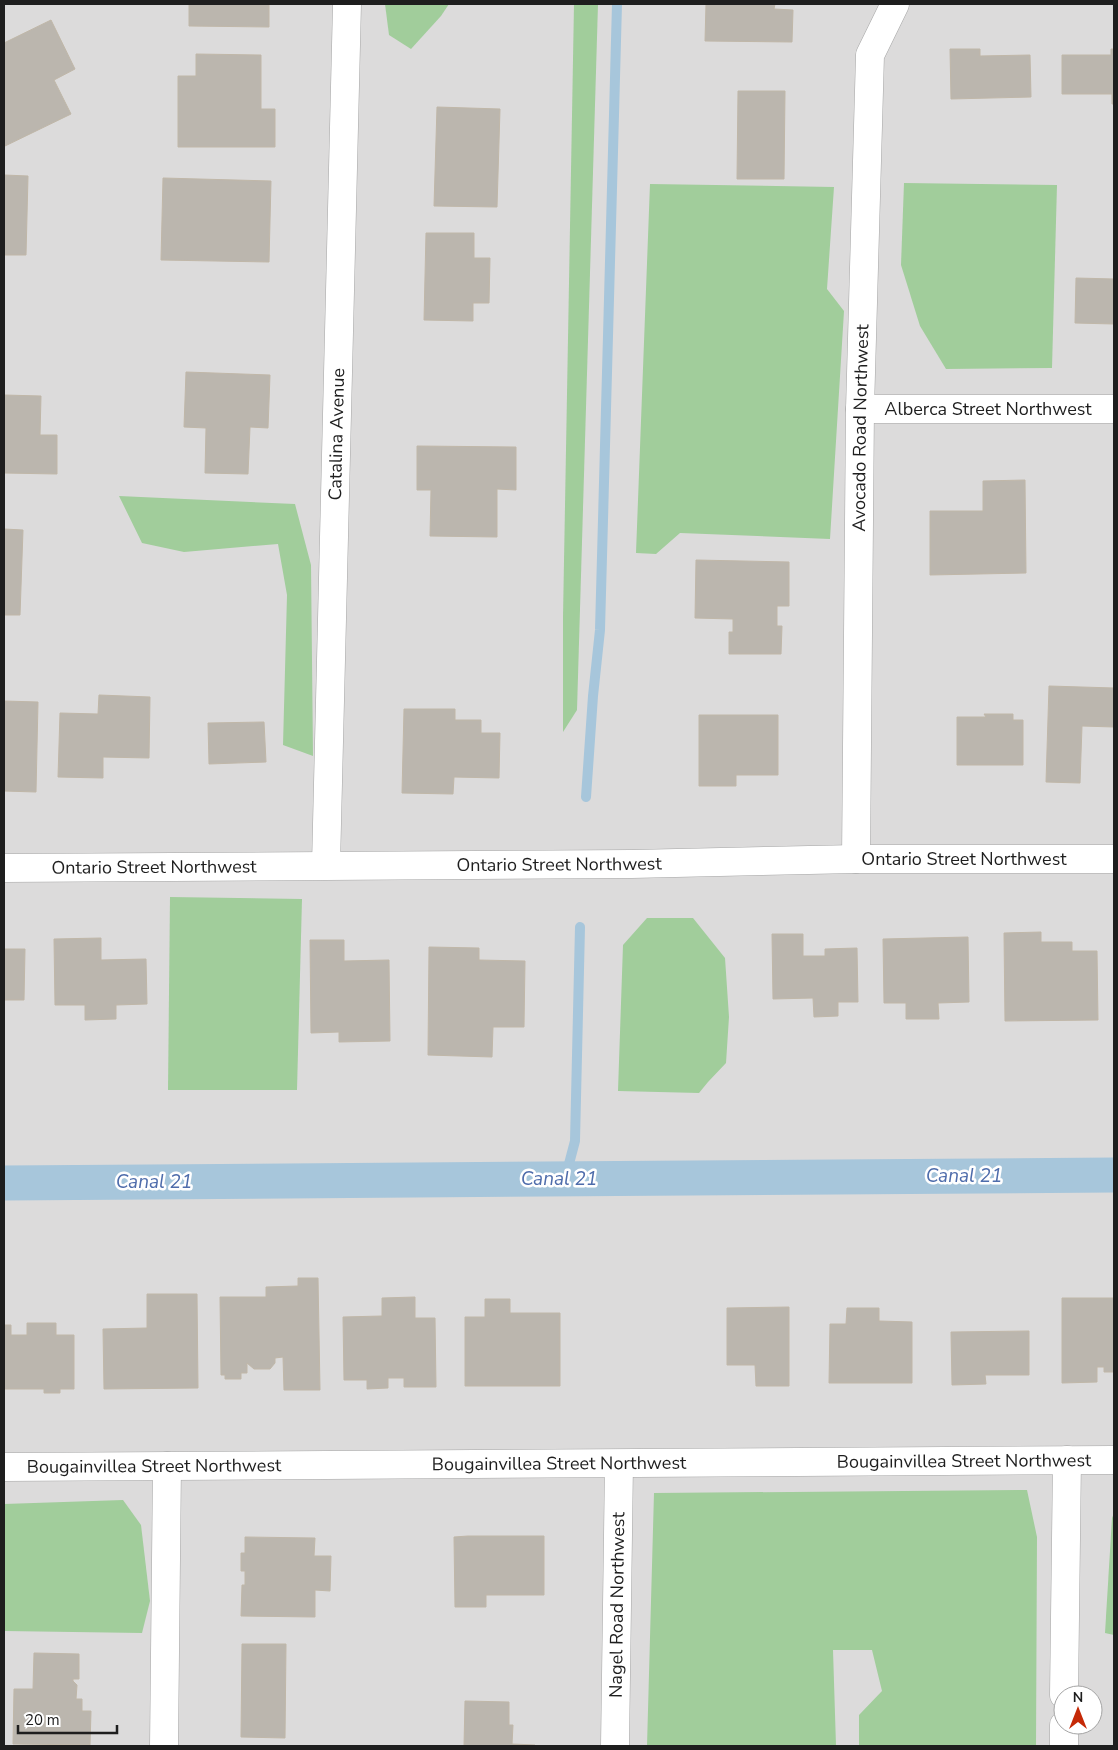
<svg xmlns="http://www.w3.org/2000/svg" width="1118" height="1750" font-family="'Nunito Sans',sans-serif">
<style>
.residential{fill:#dcdbdb;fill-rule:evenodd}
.forest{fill:#a1cd9b}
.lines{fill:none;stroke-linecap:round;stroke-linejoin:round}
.stream{stroke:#a7c6db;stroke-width:10}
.canal{stroke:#a7c6db;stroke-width:35}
.building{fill:#bbb6ae;stroke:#c0b7a8}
.minor-casing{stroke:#a5a5a5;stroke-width:29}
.minor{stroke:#fff;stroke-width:28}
.labels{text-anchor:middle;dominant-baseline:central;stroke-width:5;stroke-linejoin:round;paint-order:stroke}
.street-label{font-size:18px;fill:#1e1e1e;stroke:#fff}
.water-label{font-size:19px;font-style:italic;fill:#4e6cab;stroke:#fff}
</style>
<rect width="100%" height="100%" fill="#efede5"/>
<path class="residential" d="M4 4H1114V1746H4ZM1063 1695H1093V1725H1063Z"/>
<g class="forest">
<path d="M385 4H449L441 16 411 49 389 35Z"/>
<path d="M574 4H598L577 710 563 732V617Z"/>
<path d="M904 183 1057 185 1052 368 946 369 920 326 901 265Z"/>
<path d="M650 184 834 187 827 289 844 311 830 539 680 533 656 554 636 553Z"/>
<path d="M119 496 295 504 311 565 313 756 283 745 287 595 278 544 184 552 142 543Z"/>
<path d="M170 897 302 899 297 1090H168Z"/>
<path d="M647 918H693L725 958 729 1017 726 1063 708 1082 699 1093 618 1091 623 945Z"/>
<path d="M1027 1490 1037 1537 1036 1746H859V1715L882 1691 872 1650H833L836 1746H647L654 1493Z"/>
<path d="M123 1500 141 1525 150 1601 142 1633 4 1631V1504Z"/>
<path d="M1114 1513V1635L1105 1633 1112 1518Z"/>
</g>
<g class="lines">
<g class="stream">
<path d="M586 797 593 696 600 630 617 4"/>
<path d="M565 1179 575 1141 580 927"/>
</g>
<path class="canal" d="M4 1183 1114 1175"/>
</g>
<g class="building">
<path d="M189 4H269V27L189 26Z"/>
<path d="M706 4H775L774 9 793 10 792 42 705 41Z"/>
<path d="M51 20 75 69 54 80 71 114 5 146 4 143V43Z"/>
<path d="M950 49H980V56L1030 55 1031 97 951 99Z"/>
<path d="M1111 49H1114V104H1112V94H1062V55H1111Z"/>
<path d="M196 54 261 55V109H275V147H178V76H196Z"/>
<path d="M738 91H785L784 179H737Z"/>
<path d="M437 107 500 109 497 207 434 206Z"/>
<path d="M4 175 28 176 26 255H4Z"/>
<path d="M163 178 271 181 269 262 161 260Z"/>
<path d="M426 233H474V258H490L489 303H473V321L424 320Z"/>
<path d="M1076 278 1114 279V324L1075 323Z"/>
<path d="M186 372 270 375 268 428 250 427 248 474 205 473 206 428 184 427Z"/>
<path d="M4 395 41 396 40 435H57V474L4 473Z"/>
<path d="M417 446 516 447V490L497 489V537L430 536 431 490H417Z"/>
<path d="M1025 480 1026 573 930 575V511H983V481Z"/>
<path d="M4 529 23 530 20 615H4Z"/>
<path d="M696 560 789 562V606H777V626H782L781 654H729V632H733V619L695 618Z"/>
<path d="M1049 686 1114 688V727L1082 726 1080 783 1046 782Z"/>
<path d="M99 695 150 697 149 758 103 757V778L58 777 60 713 98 714Z"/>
<path d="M4 701 38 702 36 792 4 791Z"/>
<path d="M404 709H455V720H481V733H500L499 778 454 777 453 794 402 793Z"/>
<path d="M984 714H1013V720H1023V765H957V717H986Z"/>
<path d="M699 715H778V775H736V786H699Z"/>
<path d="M264 722 266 762 209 764 208 723Z"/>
<path d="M1041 932V942H1072V951H1097L1098 1020 1005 1021 1004 933Z"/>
<path d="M772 934H803V956H825V949L857 948 858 1002H838V1016L814 1017 813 998 773 999Z"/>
<path d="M968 937 969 1002 938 1003 939 1019H906V1003H884L883 939Z"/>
<path d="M101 938V960L146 959 147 1004 116 1005V1019L85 1020V1005H55L54 939Z"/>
<path d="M310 940H344V961L389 960 390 1041 339 1042V1032L311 1033Z"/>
<path d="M429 947 479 948V960L525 961 524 1027H493L492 1057 428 1055Z"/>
<path d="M4 949H25L24 1000H4Z"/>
<path d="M298 1278H318L320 1390H284L283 1357 275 1358V1363L270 1369H254L247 1363V1373H241V1379H225V1375H221L220 1297H266V1287L298 1286Z"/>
<path d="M147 1294H197L198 1388 104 1389 103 1329 147 1328Z"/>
<path d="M415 1297V1318H435L436 1387H404V1378H388V1388L367 1389V1380H344L343 1317 382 1316V1298Z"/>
<path d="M1062 1298H1114V1372H1104V1367H1097V1382L1062 1383Z"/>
<path d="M485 1299H510V1313H560V1386H465V1317H485Z"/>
<path d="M789 1307V1386H756L755 1365H727V1308Z"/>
<path d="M847 1308H879V1321L912 1322V1383H829L830 1324H846Z"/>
<path d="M27 1323H56V1335H74V1389H60V1393H44V1389H4V1325H11V1335H27Z"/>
<path d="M1029 1331V1375H985L986 1384 952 1385 951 1332Z"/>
<path d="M468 1536H544V1595H486V1607H455L454 1537Z"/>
<path d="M245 1537 315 1538 314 1556H331L330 1591 315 1590V1617L241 1616 242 1585H245V1571H241V1553H245Z"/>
<path d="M242 1644H286L285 1738 241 1737Z"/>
<path d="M34 1653 79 1654V1679H73V1681L77 1685 76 1699H82V1711H91L90 1745 13 1744 14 1689H33Z"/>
<path d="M465 1701 509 1702V1725H513L512 1744 535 1745V1746H464Z"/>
</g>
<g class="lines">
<g class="minor-casing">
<g id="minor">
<path id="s1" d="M860 409H1114"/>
<path id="s2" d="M856 859 860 409 870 55 895 4"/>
<path id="s3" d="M326 865 347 4"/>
<path id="s4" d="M4 868 632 864 856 859H1114"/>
<path id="s5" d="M4 1467 1114 1460"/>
<path d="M1064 1695 1067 1460"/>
<path d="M164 1746 167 1466"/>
<path id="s6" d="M615 1746 619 1464"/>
<path d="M1064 1746V1725"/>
</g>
</g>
<use href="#minor" class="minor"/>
</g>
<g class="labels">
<g class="street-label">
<text stroke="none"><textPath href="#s1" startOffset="128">Alberca Street Northwest</textPath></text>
<text stroke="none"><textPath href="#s2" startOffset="431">Avocado Road Northwest</textPath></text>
<text stroke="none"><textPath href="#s3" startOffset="431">Catalina Avenue</textPath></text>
<text stroke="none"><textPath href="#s4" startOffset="960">Ontario Street Northwest</textPath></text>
<text stroke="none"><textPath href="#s4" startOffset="555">Ontario Street Northwest</textPath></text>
<text stroke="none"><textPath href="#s4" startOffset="150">Ontario Street Northwest</textPath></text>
<text stroke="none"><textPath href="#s5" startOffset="960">Bougainvillea Street Northwest</textPath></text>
<text stroke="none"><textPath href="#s5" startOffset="555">Bougainvillea Street Northwest</textPath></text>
<text stroke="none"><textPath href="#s5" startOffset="150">Bougainvillea Street Northwest</textPath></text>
<text stroke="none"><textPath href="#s6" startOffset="141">Nagel Road Northwest</textPath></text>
</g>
<g class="water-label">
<text x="964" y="1176">Canal 21</text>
<text x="559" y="1179">Canal 21</text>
<text x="154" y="1182">Canal 21</text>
</g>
</g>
<rect width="1118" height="1750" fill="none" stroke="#1e1e1e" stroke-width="10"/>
<g transform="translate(1078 1710)"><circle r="24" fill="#ffffff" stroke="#a5a5a5"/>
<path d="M0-4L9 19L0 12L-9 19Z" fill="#c52907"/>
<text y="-8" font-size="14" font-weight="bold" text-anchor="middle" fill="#1e1e1e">N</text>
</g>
<path d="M18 1725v8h99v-8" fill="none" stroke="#1e1e1e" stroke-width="2.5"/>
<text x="25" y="1725" font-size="15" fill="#1e1e1e" stroke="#ffffff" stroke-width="4" paint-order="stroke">20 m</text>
</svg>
